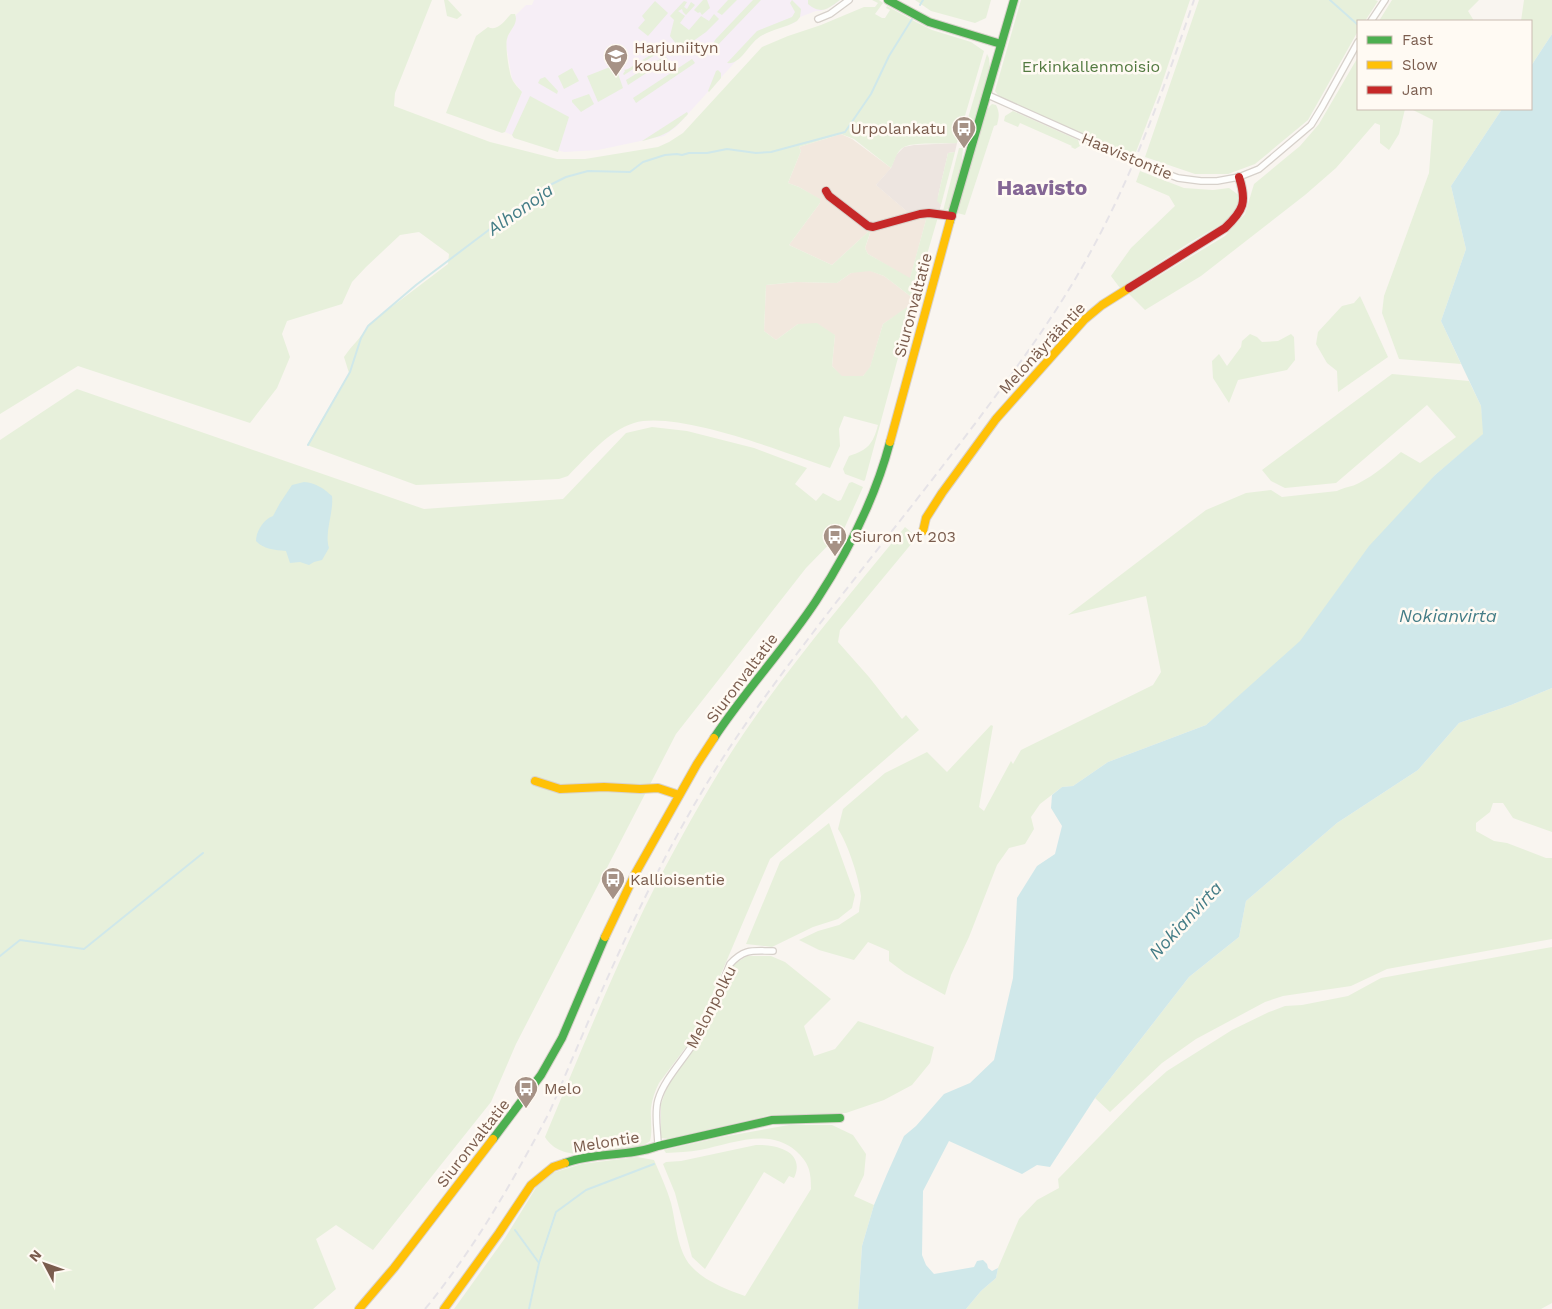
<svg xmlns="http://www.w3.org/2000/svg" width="1552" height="1309" font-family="'Work Sans',sans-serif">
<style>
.residential{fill:#f2e8de}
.industrial{fill:#ede5e0}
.education{fill:#f6eef6}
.green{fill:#e7f0db}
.water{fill:#d0e8ea}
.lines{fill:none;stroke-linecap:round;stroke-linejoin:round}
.stream{stroke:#d0e8ea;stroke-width:2}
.street-casing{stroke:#d7d1cb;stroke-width:8}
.fast-casing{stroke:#d9d2cb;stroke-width:10}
.slow-casing{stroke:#d9d2cb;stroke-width:10}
.jam-casing{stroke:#d9d2cb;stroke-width:10}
.street{stroke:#fefefd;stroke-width:5.5}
.fast{stroke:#4caf50;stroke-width:8}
.slow{stroke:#ffc107;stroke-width:8}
.jam{stroke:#c62828;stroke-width:8}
.rail{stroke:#e6e3e7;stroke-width:2;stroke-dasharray:8 5;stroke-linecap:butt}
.street-bridge-casing{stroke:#d7d1cb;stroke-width:8;stroke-linecap:butt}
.street-bridge{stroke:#fefefd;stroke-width:5.5}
.labels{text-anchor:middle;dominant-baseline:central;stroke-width:5;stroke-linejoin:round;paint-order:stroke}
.poi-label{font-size:16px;fill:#7a5c4d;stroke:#fffaf3;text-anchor:start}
.park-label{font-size:16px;fill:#537a41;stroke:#fffaf3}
.street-label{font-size:16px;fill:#7a5c4d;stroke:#fffaf3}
.water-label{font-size:18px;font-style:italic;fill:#437c86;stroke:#fffaf3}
.district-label{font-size:21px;font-weight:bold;fill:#846695;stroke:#fffaf3}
</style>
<rect width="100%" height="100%" fill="#f9f5f0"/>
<g class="residential">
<path d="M841 134 852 139 891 168 876 185 910 214 873 224H868L830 193 826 196 862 225 870 229 917 217 927 216 910 279 868 254 865 248 870 234 869 231 832 265 789 245 820 203 819 199 799 187 788 183 801 151 799 147Z"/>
<path d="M857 271H871L884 276 914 299 912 306H910L883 324 870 368 863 376H841L832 366 835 335 798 324 776 340 764 331 766 285 796 282 837 283 851 273Z"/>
</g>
<path class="industrial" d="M957 143 955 152 948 153 938 196V201L941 205 939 212 910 214 876 185 891 168 896 155 904 147 914 145Z"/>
<path class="education" d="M534 0H840L834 5 821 11H816L800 17 794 23 770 31 757 38 676 127 664 136 598 150 564 152 514 138 512 135 505 132 522 92 512 79 506 44 507 37 511 31 516 15 526 5H532Z"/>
<g class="green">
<path d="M0 0H432L395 93 394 106 490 142 557 159H585L658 147 669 142 683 133 762 47 788 36 821 25 864 7H875L878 3 872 0H879L883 3 875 14 882 18H885L890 10 886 8 887 6 916 22 932 30 971 42 984 51 957 143C946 144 912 142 904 147 896 151 895 161 891 168L854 139 841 134 799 147 801 151 788 183 799 187 820 199V203L789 245 832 265 869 231 870 233 865 248 868 254 910 278 927 216 938 217 914 299 884 276 870 271 851 273 837 283 796 282 766 285 764 331 776 340 798 324 817 323 835 335 832 366 842 376H863L870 367 883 324 910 305 912 306 865 480 864 481 845 474 843 469 849 456C868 450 873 444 878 425L844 416 839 429 840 446 830 468C786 453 677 410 634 423 608 431 587 457 568 476L559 479 416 485 307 445 349 373 344 357C352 345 362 337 369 324L448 264 449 254 419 232 400 235 366 267 352 282 342 304 287 321 282 334 290 357 277 388 250 423 78 366 0 414Z"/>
<path d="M444 0H448L462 15 457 19 447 16Z"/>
<path d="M703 0H707L710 8 702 15 700 12 698 13 694 10Z"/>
<path d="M728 0H737L722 15 717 12Z"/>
<path d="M753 0H761L713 50 712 47 715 40Z"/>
<path d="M792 0 801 9 800 17 797 21C784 29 769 29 757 39 748 46 740 65 727 63L757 31 792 17 795 12 790 3Z"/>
<path d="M808 0H840C828 9 821 15 808 4Z"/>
<path d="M915 0H991L986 18 975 23 931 11Z"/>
<path d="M1021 0H1190L1160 89 1134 157 1000 98 995 91Z"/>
<path d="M1199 0H1375L1378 1 1365 21H1358V31L1308 120 1255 164 1228 174H1195L1145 157Z"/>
<path d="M1392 0H1479L1468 11 1474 21H1379Z"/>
<path d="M1524 0H1552V34L1531 66V21H1521Z"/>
<path d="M655 1 668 13 648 36 638 28 645 20 642 16Z"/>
<path d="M684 1 687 2 684 7 687 9 691 2 695 5 686 15 683 12 682 9 678 11 685 16 680 23 689 30 701 16 709 21 714 14 719 19 706 32 672 56 668 53 678 46 670 36 674 20 670 16Z"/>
<path d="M511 14H515C519 24 509 30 507 39 505 45 509 73 512 79 514 84 519 88 522 92L505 132 502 133 446 113 476 36 488 27C498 32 505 20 511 14Z"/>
<path d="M657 48 661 51 624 75 623 74 625 71 624 70 628 69 652 54Z"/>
<path d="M987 54 989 58 990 69 976 116 964 145H960Z"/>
<path d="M665 56 668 59 628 85 626 80Z"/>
<path d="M1358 57V109H1405L1399 134 1389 150 1380 143V125L1375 123 1336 168 1305 195 1201 276 1145 310 1129 294 1225 236 1245 214 1254 184 1300 146 1319 124Z"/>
<path d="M692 59 695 63 636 103 633 98Z"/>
<path d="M615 65 623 88 598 102 587 76Z"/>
<path d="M572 68 579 81 564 89 558 76Z"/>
<path d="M718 70 721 73V78L709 92 708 91 716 71Z"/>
<path d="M545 77 558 91 557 94 538 83 540 79Z"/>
<path d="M589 94 594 104 581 112 572 102V100Z"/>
<path d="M530 96 569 117 558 152 514 138 512 135Z"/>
<path d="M992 104 996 105C1000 113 999 117 997 125L994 126 965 215 957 213 987 109Z"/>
<path d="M1411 109H1502L1451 186 1466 249 1441 321 1461 364 1399 359 1382 313 1384 296 1429 173 1433 120Z"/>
<path d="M1013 111 1078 140 1080 146 1075 149 1071 147 1072 146 1020 123 1018 127 1004 121 1005 116Z"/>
<path d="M687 112 688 114C671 132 667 135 642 141Z"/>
<path d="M959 148H963L961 168 951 206 948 209 943 211Z"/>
<path d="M955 152 941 205 937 201 938 196 948 153Z"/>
<path d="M1140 171 1184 188 1213 190 1229 188 1240 196 1239 208 1222 224 1189 243 1120 288 1111 276 1131 248 1175 206 1169 196 1136 182Z"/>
<path d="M1360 296 1388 357 1338 392 1337 371 1327 363 1316 344 1318 332 1342 306 1354 303Z"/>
<path d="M1250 334 1257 337 1262 342 1278 341 1291 334 1294 337 1295 360 1287 370 1238 380 1229 403 1213 378 1212 361 1219 354 1227 366 1241 347 1242 341Z"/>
<path d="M1392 374 1469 381 1481 406 1484 434 1435 475 1307 637 1206 725 1108 762 1073 786 1062 787 1040 804 1031 817 1034 829 1025 844 1009 848 997 865 969 937 951 975 945 995 905 973 889 961V951L868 942 854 960 819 950 799 940 818 931 839 925 859 912C859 906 861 901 861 896 859 878 848 844 838 829L843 809 885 773 927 752 947 772 991 725 993 726 979 807 984 811 1011 761 1013 764 1021 750 1153 685 1161 672 1146 596 1068 615 1206 510 1246 493 1271 490 1282 497 1337 491C1344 487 1352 487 1359 483 1375 475 1387 464 1401 452L1420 463 1456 437 1427 405 1336 483 1285 488 1271 481 1262 470Z"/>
<path d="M77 389 424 509 563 499 626 433 652 427 687 431 754 448 807 468 795 484 816 501 823 493 838 501 841 500 849 483 852 482 863 487 844 529 806 568 676 734 516 1044 491 1102 373 1250 336 1225 316 1239 336 1289 313 1309H0V440Z"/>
<path d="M905 527 917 537 840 630 838 642 869 677 902 719 906 715 919 730 770 859 695 1035 659 1083C655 1091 652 1099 651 1108 650 1119 653 1130 650 1141 642 1148 629 1148 619 1150 596 1153 560 1162 545 1137 577 1061 608 984 644 909 668 860 694 813 722 767 774 683 843 603 905 527Z"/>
<path d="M1552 688V832L1513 818 1503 803H1493L1490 812 1476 823V831L1494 841 1507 843 1546 858H1552V939L1387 969 1351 986 1283 996 1265 1002 1196 1039 1162 1063 1110 1112 1095 1098 1189 977 1239 937 1246 901 1337 823 1418 770 1459 723 1511 705Z"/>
<path d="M829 823 855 895 852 908 838 919 813 927 772 947 746 944 780 862Z"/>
<path d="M1552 947V1303L1541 1309H966L981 1291 996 1278 998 1268 1019 1219 1037 1200 1059 1188 1058 1179 1138 1097 1167 1071 1232 1030 1269 1012 1285 1006 1302 1005 1348 996 1381 978Z"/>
<path d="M747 956H771L785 962 831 999 804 1026 814 1056 835 1049 858 1021 934 1047 930 1063 912 1085 884 1100 846 1113 770 1115 668 1139 661 1138V1104L667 1087 702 1037 734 964Z"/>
<path d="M789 1125H832L853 1135 866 1154 864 1175 854 1196 874 1205 862 1246 858 1309H454L505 1238 537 1186 552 1173 582 1164 637 1157 654 1160C660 1174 667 1189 671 1203 676 1223 677 1250 691 1266 704 1281 728 1290 745 1296L811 1189C811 1171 809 1163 796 1151 768 1127 732 1144 700 1150 689 1152 677 1152 666 1153L664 1150 722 1137Z"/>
<path d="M756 1145C777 1144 806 1152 794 1178L789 1176 784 1184 764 1172 705 1269 692 1257 675 1193 663 1164 666 1162 681 1161Z"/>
</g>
<g class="water">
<path d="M1552 34V688L1511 705 1459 723 1418 770 1337 823 1246 901 1239 937 1189 977 1095 1098 1050 1167 1037 1165 1022 1174 949 1141 923 1191 922 1255 926 1265 934 1274 974 1267 977 1261 983 1260 987 1264 988 1268 992 1271 998 1268 996 1278 981 1291 966 1309H858L862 1246 874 1205 887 1174 904 1136 916 1126 944 1094 970 1083 994 1060 1013 978 1017 898 1037 866 1055 854 1062 826 1051 808 1052 795 1062 787 1073 786 1108 762 1206 725 1300 641 1369 546 1435 475 1483 434 1481 406 1441 321 1466 249 1451 186 1502 109H1531V66Z"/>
<path d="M304 482C316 483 323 488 332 496 334 513 324 532 329 548L322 560 314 562 309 565 300 562 290 563 286 551C275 550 263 549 256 541 256 531 264 519 273 516L280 503 292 485Z"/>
</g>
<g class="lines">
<g class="stream">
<path d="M1330 0 1358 25"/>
<path d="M920 5 923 0"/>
<path d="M308 445 350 372 361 338 368 326 416 285 498 223 514 215 544 188 566 177 588 171 630 172 643 162 665 155 677 154 682 155 689 153H707L727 149 756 153 771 152 845 132 871 94 889 56 912 19"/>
<path d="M0 956 20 940 84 949 203 853"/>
<path d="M515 1230 539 1263 529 1309"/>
<path d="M539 1263 556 1212 586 1190 654 1164"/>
</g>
<g class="street-casing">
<g id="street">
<path d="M818 19 830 14 849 0"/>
<path d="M1371 21 1385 0"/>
<path d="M988 95 1122 155"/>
<path d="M1152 168 1178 178 1201 181H1217L1239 177 1259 169 1311 125 1322 107 1358 42"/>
<path d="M658 1146C658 1132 654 1114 658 1100 664 1079 686 1057 697 1038 711 1015 720 989 730 964 745 948 753 951 773 951"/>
</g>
</g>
<g class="fast-casing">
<g id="fast">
<path d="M888 0 929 22 1001 44"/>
<path d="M950 221 1014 0"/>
<path d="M714 738C745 691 785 648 816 601 848 552 875 499 890 442"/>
<path d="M493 1139 541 1075 562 1038 605 937"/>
<path d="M565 1163C595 1152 628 1157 658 1146L772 1120 840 1118"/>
</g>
</g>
<g class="slow-casing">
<g id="slow">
<path d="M890 442 950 221"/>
<path d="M923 531 926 518 942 493 996 419 1084 320 1102 305 1129 288"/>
<path d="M535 781 560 789 604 787 640 789 658 788 679 795"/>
<path d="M605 937 635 874 697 764 714 738"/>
<path d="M359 1309 394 1268 493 1139"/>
<path d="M444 1309 499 1233 531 1185 553 1167 565 1163"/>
</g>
</g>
<g class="jam-casing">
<g id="jam">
<path d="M826 191 829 196 868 226 873 227 920 214 929 213 952 216"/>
<path d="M1129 288 1225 228C1244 210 1247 202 1239 177"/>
</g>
</g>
<use href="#street" class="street"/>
<use href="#fast" class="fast"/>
<use href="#slow" class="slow"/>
<use href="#jam" class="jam"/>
<path class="rail" d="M425 1309C475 1248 513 1181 550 1111 600 994 649 875 717 767 752 712 792 660 831 609 883 542 936 476 986 409 1020 363 1053 318 1081 269 1130 184 1163 92 1194 0"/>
<g class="street-bridge-casing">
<path id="street-bridge" d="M1122 155 1152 168"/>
</g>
<use href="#street-bridge" class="street-bridge"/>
</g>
<defs>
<g id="school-pin" transform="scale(1.25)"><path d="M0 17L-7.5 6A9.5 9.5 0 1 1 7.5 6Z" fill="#a69286" stroke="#fffaf3"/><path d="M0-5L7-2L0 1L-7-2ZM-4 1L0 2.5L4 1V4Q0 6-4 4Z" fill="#fff"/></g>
<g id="bus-pin" transform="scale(1.25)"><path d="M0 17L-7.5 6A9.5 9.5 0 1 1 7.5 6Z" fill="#a69286" stroke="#fffaf3"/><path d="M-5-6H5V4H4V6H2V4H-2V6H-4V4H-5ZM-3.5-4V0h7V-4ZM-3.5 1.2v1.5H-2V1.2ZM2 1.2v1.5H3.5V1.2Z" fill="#fff"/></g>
</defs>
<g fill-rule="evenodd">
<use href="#school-pin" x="616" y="56"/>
<use href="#bus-pin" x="964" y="128"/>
<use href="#bus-pin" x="835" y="536"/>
<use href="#bus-pin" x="613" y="879"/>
<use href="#bus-pin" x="526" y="1088"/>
</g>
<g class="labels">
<g class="poi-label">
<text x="634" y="47">Harjuniityn<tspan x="634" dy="18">koulu</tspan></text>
<text x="946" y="128" text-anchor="end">Urpolankatu</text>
<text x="852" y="536">Siuron vt 203</text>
<text x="630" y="879">Kallioisentie</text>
<text x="544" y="1088">Melo</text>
</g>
<g class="park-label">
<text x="1091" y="66">Erkinkallenmoisio</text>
</g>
<g class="street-label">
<text transform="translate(1127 156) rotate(23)">Haavistontie</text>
<text transform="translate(913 305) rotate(-75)">Siuronvaltatie</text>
<text transform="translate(1042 348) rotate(-47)">Melonäyrääntie</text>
<text transform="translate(742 678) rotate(-53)">Siuronvaltatie</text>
<text transform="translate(711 1007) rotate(-63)">Melonpolku</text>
<text transform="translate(606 1142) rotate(-9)">Melontie</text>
<text transform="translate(473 1143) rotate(-52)">Siuronvaltatie</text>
</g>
<g class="water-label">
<text transform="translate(520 209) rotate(-35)">Alhonoja</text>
<text x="1448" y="615">Nokianvirta</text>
<text transform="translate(1185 920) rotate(-47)">Nokianvirta</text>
</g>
<g class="district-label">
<text x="1042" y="187">Haavisto</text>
</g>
</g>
<rect x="1357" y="20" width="175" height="90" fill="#fffaf3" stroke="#cabbb1"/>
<rect x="1367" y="36" width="25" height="8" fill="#4caf50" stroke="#cabbb1"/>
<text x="1402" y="45" font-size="15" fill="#7a5c4d">Fast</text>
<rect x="1367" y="61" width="25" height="8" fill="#ffc107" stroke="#cabbb1"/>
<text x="1402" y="70" font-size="15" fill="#7a5c4d">Slow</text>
<rect x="1367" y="86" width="25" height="8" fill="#c62828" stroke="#cabbb1"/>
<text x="1402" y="95" font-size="15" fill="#7a5c4d">Jam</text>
<g transform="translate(45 1264) rotate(311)" stroke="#fffaf3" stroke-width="4" paint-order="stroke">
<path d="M0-4L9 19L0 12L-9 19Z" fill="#7a5c4d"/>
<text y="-8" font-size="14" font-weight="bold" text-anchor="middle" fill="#7a5c4d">N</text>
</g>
</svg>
